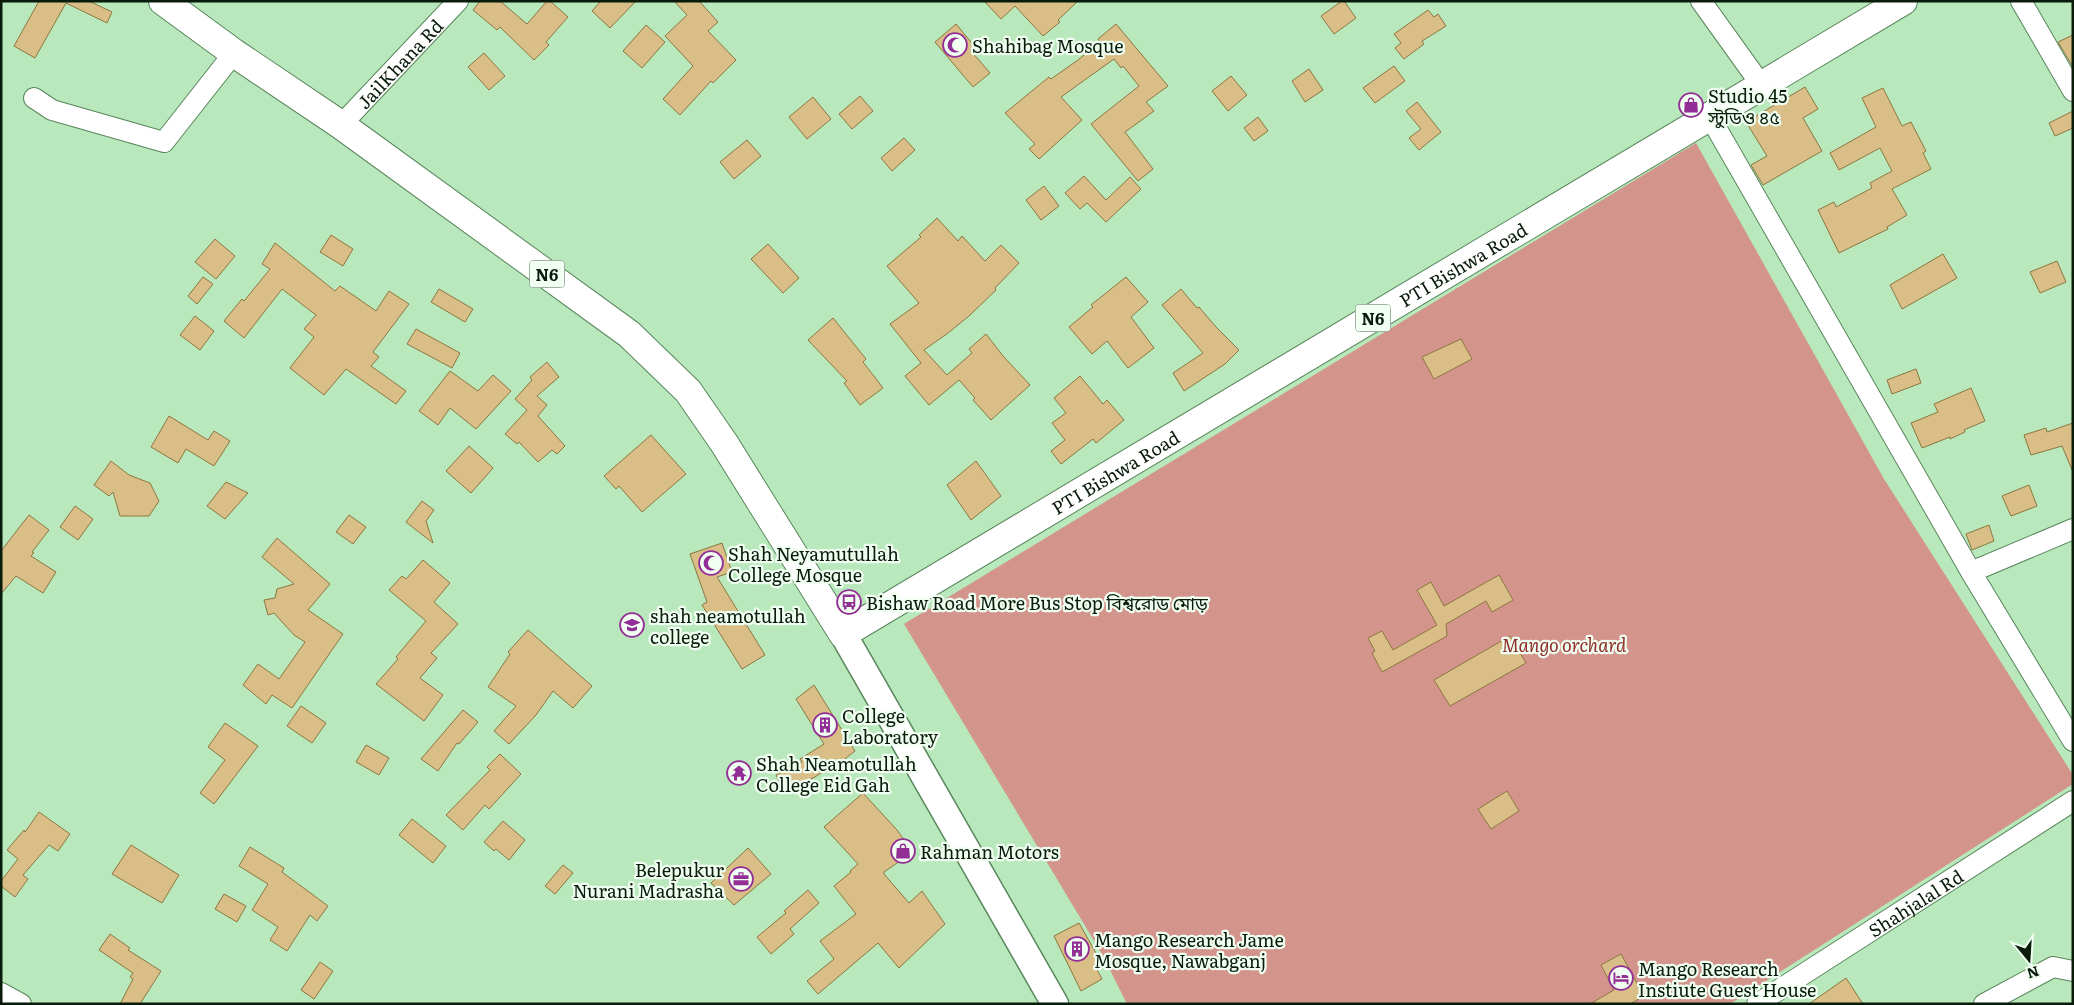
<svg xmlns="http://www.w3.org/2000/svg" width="2074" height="1005" font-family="Literata,'Noto Sans Bengali',serif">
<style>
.green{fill:#d3948c}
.building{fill:#d9bf87;stroke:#8d763f}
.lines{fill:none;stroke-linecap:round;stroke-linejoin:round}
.minor-casing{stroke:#59865d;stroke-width:22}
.major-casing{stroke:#59865d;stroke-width:29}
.highway-casing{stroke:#59865d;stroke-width:30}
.minor{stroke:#fff;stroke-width:20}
.major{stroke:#fff;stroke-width:26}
.highway{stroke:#fff;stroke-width:28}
.labels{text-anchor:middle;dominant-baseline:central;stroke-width:4.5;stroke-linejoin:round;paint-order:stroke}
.shield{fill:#f0fff1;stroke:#4e5f50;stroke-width:1}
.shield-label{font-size:16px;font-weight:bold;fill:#091b0b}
.poi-label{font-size:18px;fill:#091b0b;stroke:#f0fff1;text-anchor:start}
.street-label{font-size:18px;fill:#091b0b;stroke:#f0fff1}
.park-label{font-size:18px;font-style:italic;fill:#8f2d29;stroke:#f0fff1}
</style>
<rect width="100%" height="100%" fill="#b8e8bb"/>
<path class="green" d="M1696 143 1884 479 2073 775V784L1730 1004H1127L1102 954 904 624Z"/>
<g class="building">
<path d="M39 1H89L112 12 107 23 66 3 35 58 14 46Z"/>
<path d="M480 1H500L527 24 547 1H550L568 17 546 42 549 45 534 60 500 27 497 30 473 10Z"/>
<path d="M601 1H636L610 28 592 11Z"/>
<path d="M674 1H699L718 22 708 31 736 60 713 83 711 81 680 115 663 99 693 66 665 36 687 15Z"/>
<path d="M984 1H1078L1058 20 1060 22 1043 36 1015 6 1001 19Z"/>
<path d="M1342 1H1344L1356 18 1334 34 1321 16Z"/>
<path d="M1428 10 1434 17 1438 14 1446 26 1422 41 1424 44 1404 59 1395 48 1401 43 1394 34Z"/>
<path d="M956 24 976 48 971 51 990 73 973 87 935 42Z"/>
<path d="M1116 24 1168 86 1146 102 1154 111 1125 132 1153 169 1138 181 1091 124 1139 86 1123 66 1121 68 1114 59 1061 97 1082 120 1039 159 1029 149 1035 144 1005 113 1049 77 1051 79 1078 60 1100 42 1098 39Z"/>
<path d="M646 25 665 42 642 68 623 51Z"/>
<path d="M2073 35V67L2058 42Z"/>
<path d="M484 53 505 76 489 90 468 67Z"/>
<path d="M1394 66 1405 81 1375 103 1363 88Z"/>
<path d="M1309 69 1323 90 1305 102 1292 81Z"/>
<path d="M1231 76 1247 95 1228 111 1212 91Z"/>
<path d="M1805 87 1818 109 1803 118 1822 151 1763 185 1751 165 1767 156 1746 122Z"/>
<path d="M1883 88 1902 126 1911 122 1926 151 1923 153 1931 169 1892 189 1907 215 1887 227 1888 229 1839 253 1818 210 1834 202 1836 207 1872 188 1870 183 1892 171 1880 148 1839 170 1830 153 1876 127 1862 98Z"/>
<path d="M860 96 873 111 852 129 839 114Z"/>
<path d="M813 97 831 119 807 139 789 117Z"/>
<path d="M1417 102 1441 132 1419 150 1409 138 1421 129 1406 111Z"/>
<path d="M2073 111V128L2055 136 2049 123Z"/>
<path d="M1258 117 1268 131 1254 141 1244 128Z"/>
<path d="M904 138 915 150 892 171 881 158Z"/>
<path d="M747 140 761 156 734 179 720 162Z"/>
<path d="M1084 176 1106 200 1130 177 1141 189 1106 222 1087 203 1080 209 1065 193Z"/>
<path d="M1044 186 1059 206 1041 220 1026 200Z"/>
<path d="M937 218 958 241 962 236 985 261 1001 245 1019 263 995 288 996 290 969 316 948 333 924 350 947 375 972 353 969 349 986 334 1003 356 1030 385 991 420 973 400 975 398 959 380 929 405 905 376 921 363 890 324 919 303 887 266 921 237 919 235Z"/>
<path d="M331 235 353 249 343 266 320 252Z"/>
<path d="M215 239 235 256 216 279 195 262Z"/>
<path d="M275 243 335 291 340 286 376 311 389 291 409 304 373 352 379 357 371 366 406 391 396 404 346 369 324 395 290 368 314 337 304 329 316 315 282 289 244 338 224 321 242 299 244 301 270 269 262 264Z"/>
<path d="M768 244 799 278 783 293 751 259Z"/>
<path d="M1943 254 1957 278 1902 309 1890 285Z"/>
<path d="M2057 261 2066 282 2040 293 2030 272Z"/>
<path d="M203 277 213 284 197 304 188 296Z"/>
<path d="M1126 277 1148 302 1131 317 1154 348 1128 368 1107 341 1092 354 1069 327 1093 307 1091 305Z"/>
<path d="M439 289 473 309 465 322 431 302Z"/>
<path d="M1181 289 1197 308 1199 307 1216 327 1239 350 1225 364 1184 391 1173 373 1203 353 1162 305Z"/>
<path d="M195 316 214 331 200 350 180 335Z"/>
<path d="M833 318 866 359 863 362 883 388 860 405 844 383 847 381 808 340Z"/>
<path d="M416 329 460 353 452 368 407 344Z"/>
<path d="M1461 339 1472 359 1434 379 1422 357Z"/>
<path d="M547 362 559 377 537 396 547 405 538 416 565 446 557 454 552 450 538 462 519 442 517 444 505 434 527 410 515 399 532 380 530 377Z"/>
<path d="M1916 369 1921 383 1892 394 1887 380Z"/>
<path d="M450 371 478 391 493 375 511 391 476 429 450 408 438 425 419 411Z"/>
<path d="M1080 376 1103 404 1107 400 1124 420 1096 443 1093 439 1061 464 1051 451 1065 440 1052 423 1066 413 1054 398Z"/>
<path d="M1971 388 1985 421 1964 430 1965 432 1950 439V437L1922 448 1911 423 1938 412 1934 404Z"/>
<path d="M169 416 208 440 214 431 230 441 214 466 186 449 178 463 151 447Z"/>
<path d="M2073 423V472L2062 446 2031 455 2024 435 2046 428 2047 432Z"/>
<path d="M651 435 686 474 642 512 619 486 616 489 604 476Z"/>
<path d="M469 446 493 468 471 493 446 471Z"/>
<path d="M111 461 129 475 150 483 159 501 149 516H120L113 492 109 496 94 485Z"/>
<path d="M976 461 1001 496 971 520 947 485Z"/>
<path d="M226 482 248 493 225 519 207 506Z"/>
<path d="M2029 485 2037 506 2011 516 2002 496Z"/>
<path d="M422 501 434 510 426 521 433 543 406 522Z"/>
<path d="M75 506 93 519 78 540 60 527Z"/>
<path d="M29 515 49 530 32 552 34 553 31 556 56 572 43 593 16 576 1 594V551Z"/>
<path d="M349 515 366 527 353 544 336 532Z"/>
<path d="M1989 525 1994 541 1972 550 1966 534Z"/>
<path d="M277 538 330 584 308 610 343 634 292 708 272 695 266 704 243 685 258 664 279 679 305 642 294 635 274 613 268 615 264 600 275 598 277 589 294 584 262 557Z"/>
<path d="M722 543 732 572 717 577 765 655 742 669 702 605 707 602 690 554Z"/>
<path d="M423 560 450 583 434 602 458 624 431 653 437 658 420 678 443 695 424 721 376 684 398 659 396 657 426 621 389 590 402 576 406 579Z"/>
<path d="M1499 575 1513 600 1492 612 1486 601 1446 624 1447 636 1382 672 1372 653 1375 651 1368 638 1382 631 1393 650 1437 625 1417 590 1431 582 1444 606Z"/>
<path d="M528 630 592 686 573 708 553 691 536 715 509 744 494 731 516 706 488 687 510 654 508 652Z"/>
<path d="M1510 636 1526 663 1450 706 1434 680Z"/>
<path d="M814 685 855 751 837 765 836 763 815 777 784 792 776 775 802 762 800 759 824 744 796 699Z"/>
<path d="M301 706 326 723 312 743 287 726Z"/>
<path d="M463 710 478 722 459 744 457 743 438 771 421 759Z"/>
<path d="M225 723 258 746 214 804 200 793 225 760 208 747Z"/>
<path d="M366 745 389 758 379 775 356 762Z"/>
<path d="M500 754 521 774 489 809 485 805 463 830 446 815 490 770 487 767Z"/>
<path d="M1507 791 1519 811 1491 829 1478 809Z"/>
<path d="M863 793 897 830 913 852 884 872V874L909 903 922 891 945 924 899 968 878 943 818 994 807 981 834 959 820 941 856 914 834 886 851 872 850 871 858 864 824 827Z"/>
<path d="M39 812 70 834 58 851 49 845 23 875 28 879 15 897 1 886V881L18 859 7 850 24 830 25 832Z"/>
<path d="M412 819 446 846 433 863 399 835Z"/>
<path d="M503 821 525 840 509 860 496 849 494 851 484 842Z"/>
<path d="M131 845 179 875 162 903 112 874Z"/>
<path d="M250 847 284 868 282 872 328 906 317 921 310 915 287 951 270 940 278 927 252 910 268 884 239 866Z"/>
<path d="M748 848 771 874 734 905 711 883Z"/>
<path d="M563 865 573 873 555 894 545 886Z"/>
<path d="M808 890 819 903 790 929 794 934 771 954 757 937 786 913 784 911Z"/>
<path d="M224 894 246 906 237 922 215 909Z"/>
<path d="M1079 923 1101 962 1095 966 1102 979 1081 991 1054 936Z"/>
<path d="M110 934 130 948 128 950 161 971 140 1004H120L133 979 130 977 133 973 99 950Z"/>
<path d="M1621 954 1644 996 1630 1004H1590L1614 990 1601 965Z"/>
<path d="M320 962 333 971 314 999 301 990Z"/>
<path d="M1846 978 1863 1004H1809Z"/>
</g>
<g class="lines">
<g class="minor-casing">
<g id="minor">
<path d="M1701 1 1762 86"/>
<path d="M2021 1 2073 91"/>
<path d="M34 98 52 110 164 142 234 53"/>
<path d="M1710 117 1971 572 2073 741"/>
<path id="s1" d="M341 125 458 1"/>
<path d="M1971 572 2073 529"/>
<path d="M1 993 21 1004"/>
<path id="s2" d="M1757 1004 2073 801"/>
<path d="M1984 1004 2053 967 2073 971"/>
</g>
</g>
<g class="major-casing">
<path id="major" d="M843 634 1055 1004"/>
</g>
<g class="highway-casing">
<g id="highway">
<path id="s3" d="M163 1 234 53 341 125 629 334 688 391 724 443 843 634 1903 1"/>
</g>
</g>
<use href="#minor" class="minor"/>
<use href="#major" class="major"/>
<use href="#highway" class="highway"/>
</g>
<defs>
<g id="mosque-ring" transform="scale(1.25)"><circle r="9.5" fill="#f0fff1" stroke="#922e95" stroke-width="1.5"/><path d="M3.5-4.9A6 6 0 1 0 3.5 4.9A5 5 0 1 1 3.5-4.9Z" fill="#922e95"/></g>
<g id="shop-ring" transform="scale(1.25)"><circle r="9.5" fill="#f0fff1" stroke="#922e95" stroke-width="1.5"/><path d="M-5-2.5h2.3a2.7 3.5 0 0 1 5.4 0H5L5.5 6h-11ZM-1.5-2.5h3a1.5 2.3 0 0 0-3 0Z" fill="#922e95"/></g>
<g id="bus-ring" transform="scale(1.25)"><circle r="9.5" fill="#f0fff1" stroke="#922e95" stroke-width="1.5"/><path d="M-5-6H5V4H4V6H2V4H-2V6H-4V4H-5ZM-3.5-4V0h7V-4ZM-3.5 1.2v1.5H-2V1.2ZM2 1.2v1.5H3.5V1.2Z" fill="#922e95"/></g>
<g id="university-ring" transform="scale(1.25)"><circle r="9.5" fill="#f0fff1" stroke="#922e95" stroke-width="1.5"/><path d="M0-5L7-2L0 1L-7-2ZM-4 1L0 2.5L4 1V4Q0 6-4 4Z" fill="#922e95"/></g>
<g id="building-ring" transform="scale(1.25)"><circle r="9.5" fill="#f0fff1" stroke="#922e95" stroke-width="1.5"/><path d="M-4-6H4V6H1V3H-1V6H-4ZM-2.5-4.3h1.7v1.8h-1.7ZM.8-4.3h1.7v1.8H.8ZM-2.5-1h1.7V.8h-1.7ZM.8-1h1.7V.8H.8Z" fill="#922e95"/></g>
<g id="temple-ring" transform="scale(1.25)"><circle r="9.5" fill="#f0fff1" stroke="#922e95" stroke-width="1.5"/><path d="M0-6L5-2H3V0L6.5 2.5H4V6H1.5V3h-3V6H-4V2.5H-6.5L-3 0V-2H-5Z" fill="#922e95"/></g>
<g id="office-ring" transform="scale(1.25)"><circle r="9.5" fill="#f0fff1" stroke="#922e95" stroke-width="1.5"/><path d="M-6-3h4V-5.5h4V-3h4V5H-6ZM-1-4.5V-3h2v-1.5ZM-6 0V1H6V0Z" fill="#922e95"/></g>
<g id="hotel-ring" transform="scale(1.25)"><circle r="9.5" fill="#f0fff1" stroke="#922e95" stroke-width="1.5"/><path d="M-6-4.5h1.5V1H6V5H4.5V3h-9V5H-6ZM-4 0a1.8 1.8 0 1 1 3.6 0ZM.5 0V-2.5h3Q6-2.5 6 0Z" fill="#922e95"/></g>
</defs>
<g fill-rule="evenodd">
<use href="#mosque-ring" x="955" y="45"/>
<use href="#shop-ring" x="1691" y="105"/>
<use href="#mosque-ring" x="711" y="563"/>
<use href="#bus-ring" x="849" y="602"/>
<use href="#university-ring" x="632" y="625"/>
<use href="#building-ring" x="825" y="725"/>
<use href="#temple-ring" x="739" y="773"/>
<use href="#shop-ring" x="903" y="851"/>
<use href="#office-ring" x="741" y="879"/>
<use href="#building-ring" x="1077" y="949"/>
<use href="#hotel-ring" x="1621" y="978"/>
</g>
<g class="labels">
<g class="shield">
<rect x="529.5" y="260.5" width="35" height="27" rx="4"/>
<rect x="1355.5" y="304.5" width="35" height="27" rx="4"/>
</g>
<g class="shield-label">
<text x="547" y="274">N6</text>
<text x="1373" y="318">N6</text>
</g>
<g class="poi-label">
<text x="972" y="45">Shahibag Mosque</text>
<text x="1708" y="95">Studio 45<tspan x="1708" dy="21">স্টুডিও ৪৫</tspan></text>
<text x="728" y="553">Shah Neyamutullah<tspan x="728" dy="21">College Mosque</tspan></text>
<text x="866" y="602">Bishaw Road More Bus Stop বিশ্বরোড মোড়</text>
<text x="650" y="615">shah neamotullah<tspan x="650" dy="21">college</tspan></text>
<text x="842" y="715">College<tspan x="842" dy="21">Laboratory</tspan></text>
<text x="756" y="763">Shah Neamotullah<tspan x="756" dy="21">College Eid Gah</tspan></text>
<text x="920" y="851">Rahman Motors</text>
<text x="724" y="869" text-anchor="end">Belepukur<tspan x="724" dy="21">Nurani Madrasha</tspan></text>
<text x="1094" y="939">Mango Research Jame<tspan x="1094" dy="21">Mosque, Nawabganj</tspan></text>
<text x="1638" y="968">Mango Research<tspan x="1638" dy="21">Instiute Guest House</tspan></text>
</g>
<g class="street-label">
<text stroke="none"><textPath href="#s1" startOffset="85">JailKhana Rd</textPath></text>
<text stroke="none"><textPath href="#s3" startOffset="1665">PTI Bishwa Road</textPath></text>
<text stroke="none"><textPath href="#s3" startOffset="1260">PTI Bishwa Road</textPath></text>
<text stroke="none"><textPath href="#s2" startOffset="188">Shahjalal Rd</textPath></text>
</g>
<g class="park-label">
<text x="1564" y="644">Mango orchard</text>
</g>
</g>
<rect width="2074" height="1005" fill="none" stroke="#091b0b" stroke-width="5"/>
<g transform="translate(2029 960) rotate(162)" stroke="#f0fff1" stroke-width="4" paint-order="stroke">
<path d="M0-4L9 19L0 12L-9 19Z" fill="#091b0b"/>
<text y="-8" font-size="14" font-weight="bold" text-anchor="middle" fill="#091b0b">N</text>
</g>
</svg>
